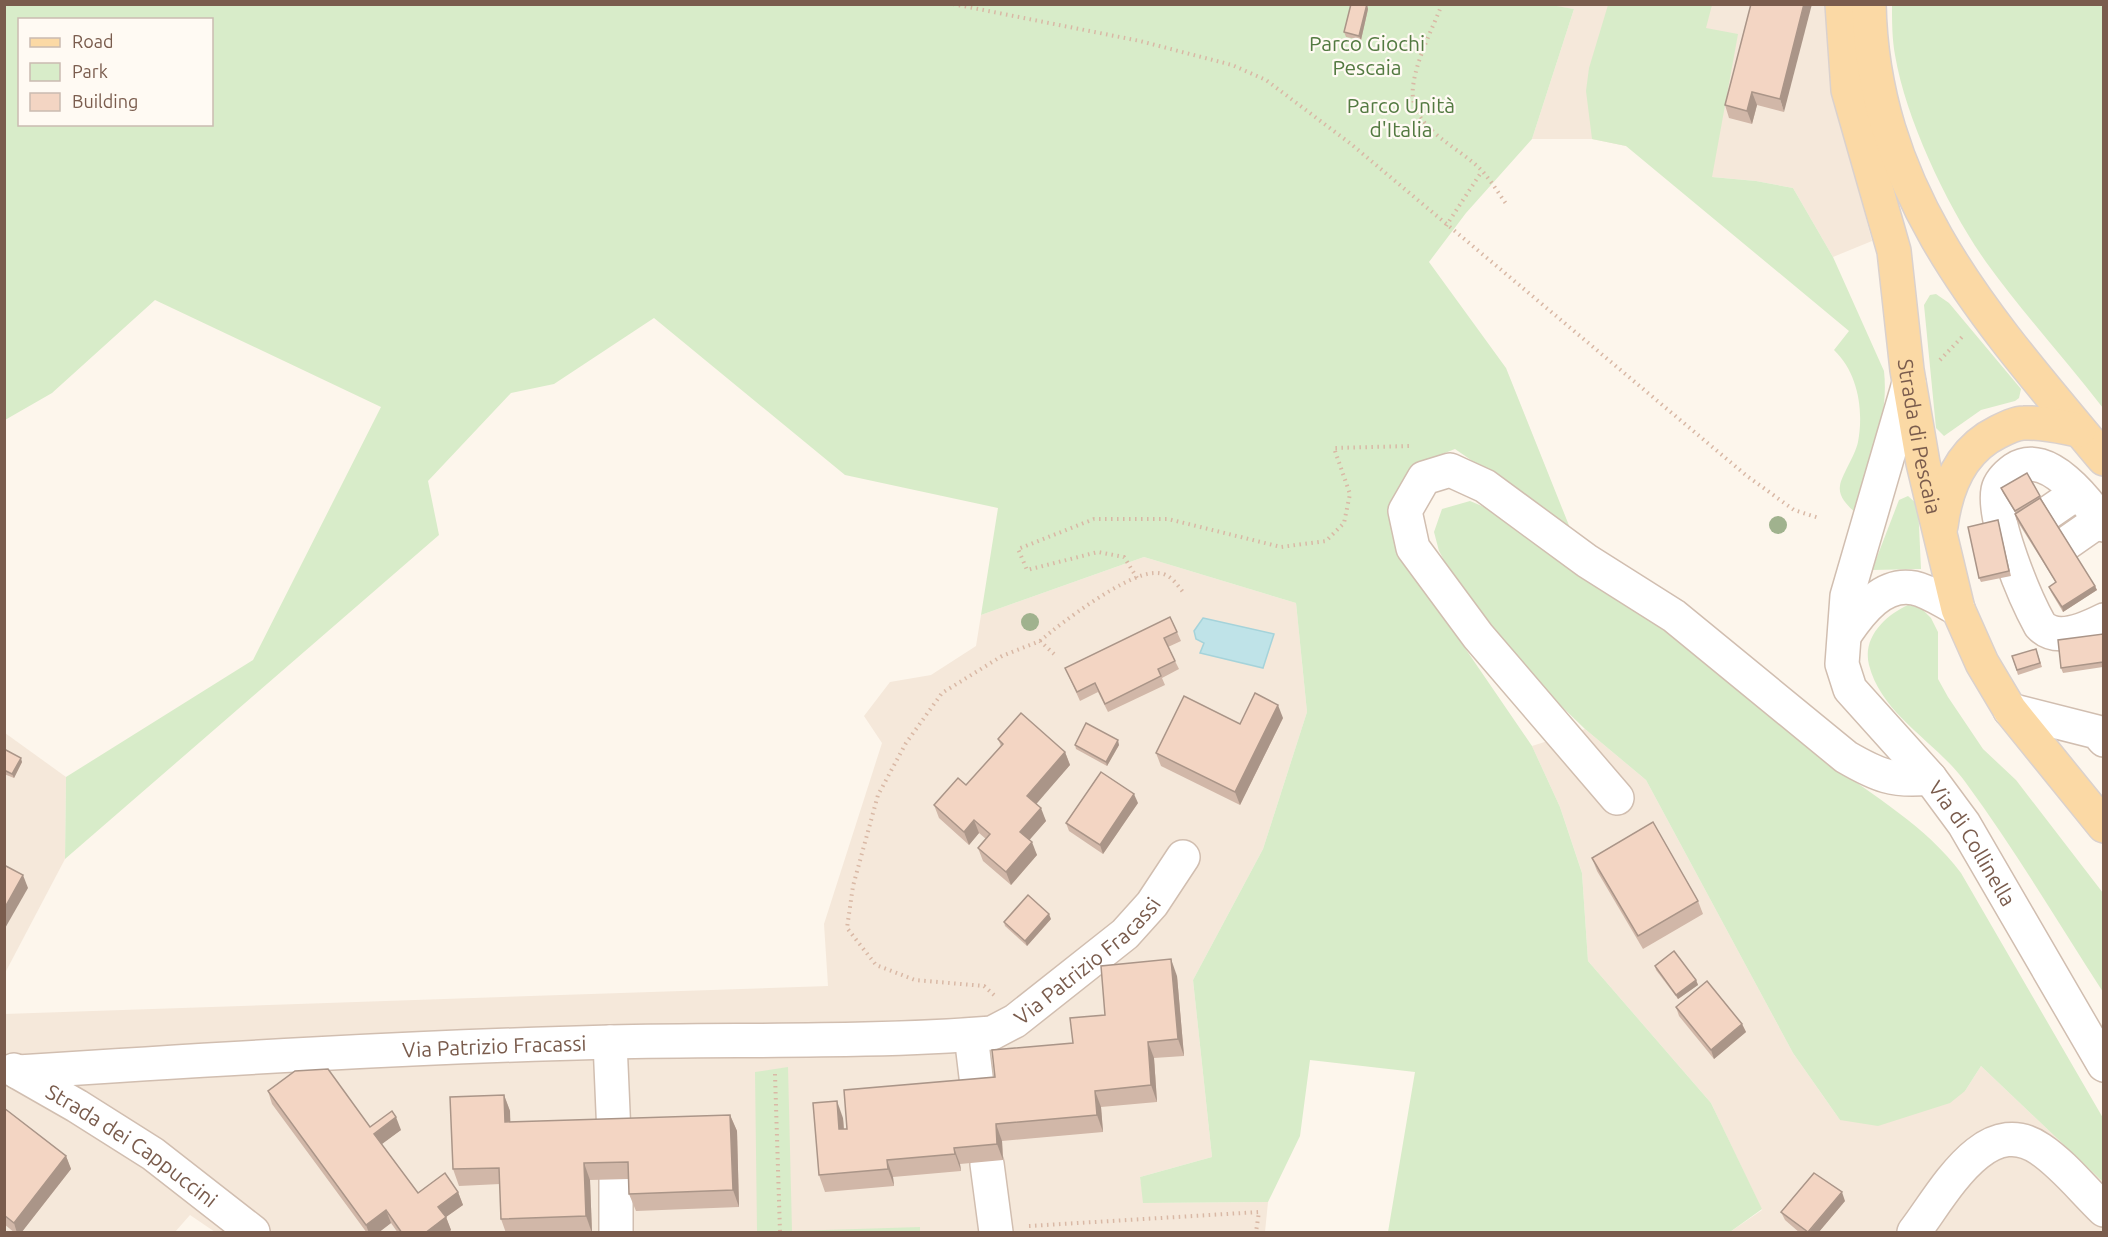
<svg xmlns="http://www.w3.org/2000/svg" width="2108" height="1237" font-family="Ubuntu,sans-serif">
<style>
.residential{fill:#f5e8da}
.green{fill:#d8ecc9;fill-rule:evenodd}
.water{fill:#bfe3e8;stroke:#a5d3da;stroke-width:1.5}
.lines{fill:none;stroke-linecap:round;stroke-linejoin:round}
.minor-casing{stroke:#d1beb0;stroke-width:36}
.major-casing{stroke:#dad1cd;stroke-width:36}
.path{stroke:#d9b8a5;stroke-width:4;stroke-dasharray:1.5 4.5;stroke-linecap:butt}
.minor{stroke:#fff;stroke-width:33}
.major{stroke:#fbd9a5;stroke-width:33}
.tree{fill:#a0b28e}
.wall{fill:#d1b7a8}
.shaded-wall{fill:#aa9588}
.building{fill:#f3d5c3;stroke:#aa9588;stroke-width:1.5}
.labels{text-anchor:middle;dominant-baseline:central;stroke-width:4.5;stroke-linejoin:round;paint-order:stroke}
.park-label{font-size:21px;fill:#537a41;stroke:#fffaf3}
.street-label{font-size:21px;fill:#7a5c4d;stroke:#fffaf3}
</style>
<rect width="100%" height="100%" fill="#fdf6ec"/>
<g class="residential">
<path d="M1545 5H1826L1845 138 1872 241 1833 257 1793 188 1756 181 1712 177 1626 146 1592 139H1532L1574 9Z"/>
<path d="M1144 557 1296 603 1307 712 1263 849 1193 980 1212 1157 1140 1177 1144 1203 1268 1202 1265 1232H215L190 1215 175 1232H5L4 1014 828 986 824 924 882 743 864 716 890 682 931 675 976 646 981 615Z"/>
<path d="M1585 729 1646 780 1793 1053 1840 1120 1965 1091 1981 1066 2103 1182V1232H1730L1762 1210 1711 1103 1588 961 1582 873 1560 807 1532 746Z"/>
<path d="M5 733 66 777 65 859 5 973Z"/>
</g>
<g class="green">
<path d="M1545 4 1574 9 1532 139 1466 213 1429 262 1506 368 1570 528 1455 449 1412 466 1391 507 1402 556 1532 746 1560 807 1582 873 1588 961 1711 1103 1762 1209 1730 1232H1388L1415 1072 1310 1060 1300 1136 1268 1202 1143 1203 1140 1177 1212 1157 1193 980 1263 849 1307 712 1296 603 1144 557 981 615 998 508 845 475 654 318 554 384 511 393 428 481 439 535 65 859 66 777 253 660 381 407 155 300 52 393 5 420V5ZM20 20H212V124H20Z"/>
<path d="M1608 5H1712L1706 28 1738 34 1712 177 1756 181 1793 188 1833 257 1884 371C1889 416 1871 463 1861 507L1856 513C1849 507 1838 497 1840 486 1841 476 1855 456 1858 442 1864 410 1858 373 1834 350L1849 331 1626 146 1592 139 1586 91 1589 68Z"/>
<path d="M1892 5H2103V408C2065 359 2023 313 1986 262 1948 208 1906 120 1895 55 1892 38 1892 21 1892 5Z"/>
<path d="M1930 295 1936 294 1949 303 2021 389 2019 398 2015 401 1981 410 1944 436 1936 428 1924 305Z"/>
<path d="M1908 496 1918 505 1921 569 1872 570 1899 500Z"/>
<path d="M1470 501C1512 518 1545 544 1582 569 1664 627 1740 692 1818 754 1867 793 1923 822 1961 873L2103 1118V1182L1981 1066 1965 1091 1950 1103 1878 1126 1840 1120 1793 1053 1646 780 1585 729 1521 667 1457 584 1439 551 1434 532 1442 509Z"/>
<path d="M1908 605 1921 608 1931 618 1938 632V679L1948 697 1983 749 2016 780 2103 893V992C2058 922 2015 850 1966 783 1937 742 1882 716 1869 665 1862 637 1886 615 1908 605Z"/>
<path d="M788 1067 792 1231 920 1227V1232H757L755 1072Z"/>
</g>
<path class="water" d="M1203 618 1274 634 1263 668 1200 653 1204 643 1196 639 1194 631Z"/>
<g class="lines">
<g class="minor-casing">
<g id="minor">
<path id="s1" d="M1909 383 1847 596 1842 664 1850 689 1930 778 1964 824 2104 1065"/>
<path d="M2048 513 2077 493"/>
<path d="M2104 525C2088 502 2047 448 2015 469 2008 474 2000 481 1998 490 1992 520 2025 598 2040 625 2056 643 2086 629 2104 620"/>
<path d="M2067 543 2100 520"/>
<path d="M1846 633C1861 611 1883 582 1914 588 1929 591 1944 602 1958 609"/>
<path d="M2010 710 2097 732 2104 740"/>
<path d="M1617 798 1478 636 1413 548 1405 511 1424 478 1450 470 1485 486 1587 561 1674 616 1846 757C1877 775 1893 782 1930 778"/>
<path d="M971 1035 978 1093"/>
<path d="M610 1042 614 1135"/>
<path id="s2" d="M14 1070 77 1106 153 1154 253 1232"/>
<path id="s3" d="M18 1072C215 1059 412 1047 610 1042 737 1039 866 1043 992 1033L1015 1021 1125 934 1152 904 1183 857"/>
<path d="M987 1164 996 1232"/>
<path d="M616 1179V1232"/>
<path d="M1914 1232C1942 1196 1985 1111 2040 1149 2064 1165 2083 1190 2104 1210"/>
</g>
</g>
<g class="major-casing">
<g id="major">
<path id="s4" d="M1842 4 1848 90 1894 251 1907 370 1923 463 1958 609 1982 663 2010 710 2104 826"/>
<path d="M1869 4C1873 195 1988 320 2104 459"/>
<path d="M1941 526C1946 487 1961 450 1998 432 2006 428 2016 423 2024 423 2042 422 2062 427 2079 430"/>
</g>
</g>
<g class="path">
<path d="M953 4 1140 41 1232 65 1266 80 1351 144 1747 476 1794 510 1819 518"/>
<path d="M1442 4C1432 30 1416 60 1413 87 1408 129 1460 146 1483 172 1492 182 1499 194 1507 205"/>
<path d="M1446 226 1482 171"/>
<path d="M1940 360 1962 337"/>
<path d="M1137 578 1124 557 1098 552 1027 570 1018 549 1094 519H1168L1281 547 1326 541 1344 523 1350 494 1334 448 1411 446"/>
<path d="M1040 641C1062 622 1126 574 1154 573 1169 572 1175 582 1183 592"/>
<path d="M994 995 984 986 915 980 876 965 847 928 853 886 878 795 906 743 942 693 1002 656 1040 641 1054 654"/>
<path d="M775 1074 780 1232"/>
<path d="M1029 1226 1259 1212 1256 1232"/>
</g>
<use href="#minor" class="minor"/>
<use href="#major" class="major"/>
</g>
<g class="tree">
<circle cx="1778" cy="525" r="9"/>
<circle cx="1030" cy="622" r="9"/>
</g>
<g class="wall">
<path d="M1751 4 1784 112 1757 105 1752 124 1729 118 1725 105Z"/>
<path d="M1368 9 1361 40 1346 37 1344 32Z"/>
<path d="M2001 488 2040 496 2042 500 2097 590 2063 612 2051 592 2049 587 2056 583 2016 519 2015 514H2016L2003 493Z"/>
<path d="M1999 524 2011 576 1981 582 1979 578Z"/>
<path d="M1177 632 1181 641 1168 647 1179 669 1162 678 1165 685 1108 712 1098 692 1080 701 1065 668Z"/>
<path d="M2103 634V667L2063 673 2061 668Z"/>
<path d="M2036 649 2042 667 2018 675 2012 656Z"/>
<path d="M1283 718 1240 805 1161 766 1156 753Z"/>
<path d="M998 739 1065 752 1070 765 1036 803 1046 821 1029 840 1037 855 1011 885 983 861 978 848 986 839 979 833 969 845 939 818 934 805 966 785 1001 746Z"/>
<path d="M1075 745H1119L1107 766 1076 749Z"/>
<path d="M4 749 22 762 14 778 4 774Z"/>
<path d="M1138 803 1103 854 1069 831 1066 823Z"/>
<path d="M1592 858 1698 901 1703 914 1643 949 1597 871Z"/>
<path d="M1051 919 1027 946 1005 926 1004 922Z"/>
<path d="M1655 966 1696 980 1698 985 1678 999 1656 970Z"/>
<path d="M1177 976 1184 1056 1154 1058 1157 1102 1101 1107 1103 1132 1002 1141 1003 1160 960 1164 961 1171 893 1177 894 1186 825 1192 819 1175 843 1118 844 1129H847L995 1077 1073 1043 1105 1015Z"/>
<path d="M1676 1007 1742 1024 1746 1032 1714 1059 1679 1016Z"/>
<path d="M268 1091 370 1127 401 1130 381 1144 418 1193 458 1192 463 1205 446 1217 451 1230 448 1233H398L391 1223 378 1233H367L272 1104Z"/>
<path d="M504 1095 510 1111V1122L730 1115 737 1131 739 1207 636 1211 629 1194V1179L590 1180 592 1233H506L501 1219 500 1184 459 1186 453 1169Z"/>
<path d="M4 1108 66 1156 71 1169 21 1233H15L4 1224Z"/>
<path d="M1845 1201 1818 1233H1800L1785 1220 1781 1212Z"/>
</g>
<g class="shaded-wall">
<path d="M1367 4 1368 9 1361 40 1359 36Z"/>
<path d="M1804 4H1812L1784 112 1780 99Z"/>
<path d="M1752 92 1757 105 1752 124 1747 111Z"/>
<path d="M2095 586 2097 590 2063 612 2062 607Z"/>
<path d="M1278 705 1283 718 1240 805 1235 792Z"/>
<path d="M1118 740 1119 745 1107 766 1106 762Z"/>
<path d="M1065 752 1070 765 1032 809 1027 796Z"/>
<path d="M21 758 22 762 14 778 12 774Z"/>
<path d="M1134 794 1138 803 1103 854 1100 845Z"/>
<path d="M1041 808 1046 821 1025 845 1020 832Z"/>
<path d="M974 820 979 833 969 845 964 832Z"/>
<path d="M1032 842 1037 855 1011 885 1006 872Z"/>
<path d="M23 875 28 888 4 930V909Z"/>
<path d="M1049 914 1051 919 1027 946 1025 941Z"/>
<path d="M1171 959 1177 976 1184 1056 1178 1039Z"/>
<path d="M1696 980 1698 985 1678 999 1676 995Z"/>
<path d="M1742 1024 1746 1032 1714 1059 1711 1050Z"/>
<path d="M1148 1042 1154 1058 1157 1102 1151 1085Z"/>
<path d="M1095 1091 1101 1107 1103 1132 1097 1115Z"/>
<path d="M504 1095 510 1111 511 1139 505 1122Z"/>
<path d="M837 1101 843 1118 845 1146 839 1129Z"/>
<path d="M730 1115 737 1131 739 1207 733 1190Z"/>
<path d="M396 1117 401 1130 378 1147 374 1134Z"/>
<path d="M996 1124 1002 1141 1003 1160 997 1144Z"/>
<path d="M954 1148 960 1164 961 1171 955 1154Z"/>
<path d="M66 1156 71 1169 21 1233H17L14 1223Z"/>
<path d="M887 1160 893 1177 894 1186 888 1169Z"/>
<path d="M584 1163 590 1180 592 1233 586 1216Z"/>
<path d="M458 1192 463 1205 446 1217 451 1230 448 1233H425L438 1207Z"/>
<path d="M1842 1192 1845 1201 1818 1233H1808Z"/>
<path d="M386 1210 391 1223 378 1233H369L366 1225Z"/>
</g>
<g class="building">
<path d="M1351 4H1367L1359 36 1344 32Z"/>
<path d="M1751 4H1804L1780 99 1752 92 1747 111 1725 105Z"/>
<path d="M2027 473 2040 496 2015 511 2001 488Z"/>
<path d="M2040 498 2095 586 2062 607 2049 587 2056 582 2015 514Z"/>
<path d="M1998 520 2009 571 1979 578 1968 527Z"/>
<path d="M1170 617 1177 632 1164 638 1175 661 1158 669 1161 676 1105 704 1095 683 1077 692 1065 668Z"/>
<path d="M2103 634V662L2061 668 2058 640Z"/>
<path d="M2036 649 2040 663 2017 670 2012 656Z"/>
<path d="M1255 693 1278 705 1235 792 1156 753 1184 696 1240 724Z"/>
<path d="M1021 713 1065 752 1027 796 1041 808 1020 832 1032 842 1006 872 978 848 990 834 974 820 964 832 934 805 958 778 966 785 1003 744 998 739Z"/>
<path d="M1086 723 1118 740 1106 762 1075 745Z"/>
<path d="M4 749 21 758 12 774 4 770Z"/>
<path d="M1101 772 1134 794 1100 845 1066 823Z"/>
<path d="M1653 822 1698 901 1638 936 1592 858Z"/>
<path d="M4 865 23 875 4 909Z"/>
<path d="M1028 895 1049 914 1025 941 1004 922Z"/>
<path d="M1674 951 1696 980 1676 995 1655 966Z"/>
<path d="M1171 959 1178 1039 1148 1042 1151 1085 1095 1091 1097 1115 996 1124 997 1144 954 1148 955 1154 887 1160 888 1169 819 1175 813 1103 837 1101 839 1129H847L844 1090 995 1077 992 1050 1073 1043 1070 1018 1105 1015 1101 966Z"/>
<path d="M1707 981 1742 1024 1711 1050 1676 1007Z"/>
<path d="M328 1069 370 1127 392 1111 396 1117 374 1134 418 1193 445 1173 458 1192 438 1207 446 1217 425 1233H402L386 1210 366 1225 268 1091 295 1071Z"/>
<path d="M504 1095 505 1122 730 1115 733 1190 629 1194 628 1162 584 1163 586 1216 501 1219 499 1168 453 1169 450 1097Z"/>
<path d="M4 1108 66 1156 14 1223 4 1215Z"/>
<path d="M1814 1173 1842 1192 1808 1232 1781 1212Z"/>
</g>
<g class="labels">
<g class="park-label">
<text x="1367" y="43">Parco Giochi<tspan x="1367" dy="24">Pescaia</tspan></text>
<text x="1401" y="105">Parco Unità<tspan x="1401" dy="24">d'Italia</tspan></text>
</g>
<g class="street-label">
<text stroke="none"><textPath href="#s4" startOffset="441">Strada di Pescaia</textPath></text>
<text stroke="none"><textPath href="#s1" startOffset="514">Via di Collinella</textPath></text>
<text stroke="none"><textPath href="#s3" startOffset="1095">Via Patrizio Fracassi</textPath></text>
<text stroke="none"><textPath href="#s3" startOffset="477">Via Patrizio Fracassi</textPath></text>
<text stroke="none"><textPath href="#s2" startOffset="140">Strada dei Cappuccini</textPath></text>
</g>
</g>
<rect width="2108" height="1237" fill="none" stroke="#7a5c4d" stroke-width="12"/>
<rect x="18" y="18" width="195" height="108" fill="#fffaf3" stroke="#cabbb1" stroke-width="1.5"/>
<rect x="30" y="38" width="30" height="9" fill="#fbd9a5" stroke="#cabbb1" stroke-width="1.5"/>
<text x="72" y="48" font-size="18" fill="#7a5c4d">Road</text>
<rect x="30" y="63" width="30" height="18" fill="#d8ecc9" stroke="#cabbb1" stroke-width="1.5"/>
<text x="72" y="78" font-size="18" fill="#7a5c4d">Park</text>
<rect x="30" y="93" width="30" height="18" fill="#f3d5c3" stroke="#cabbb1" stroke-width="1.5"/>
<text x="72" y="108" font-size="18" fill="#7a5c4d">Building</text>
</svg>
